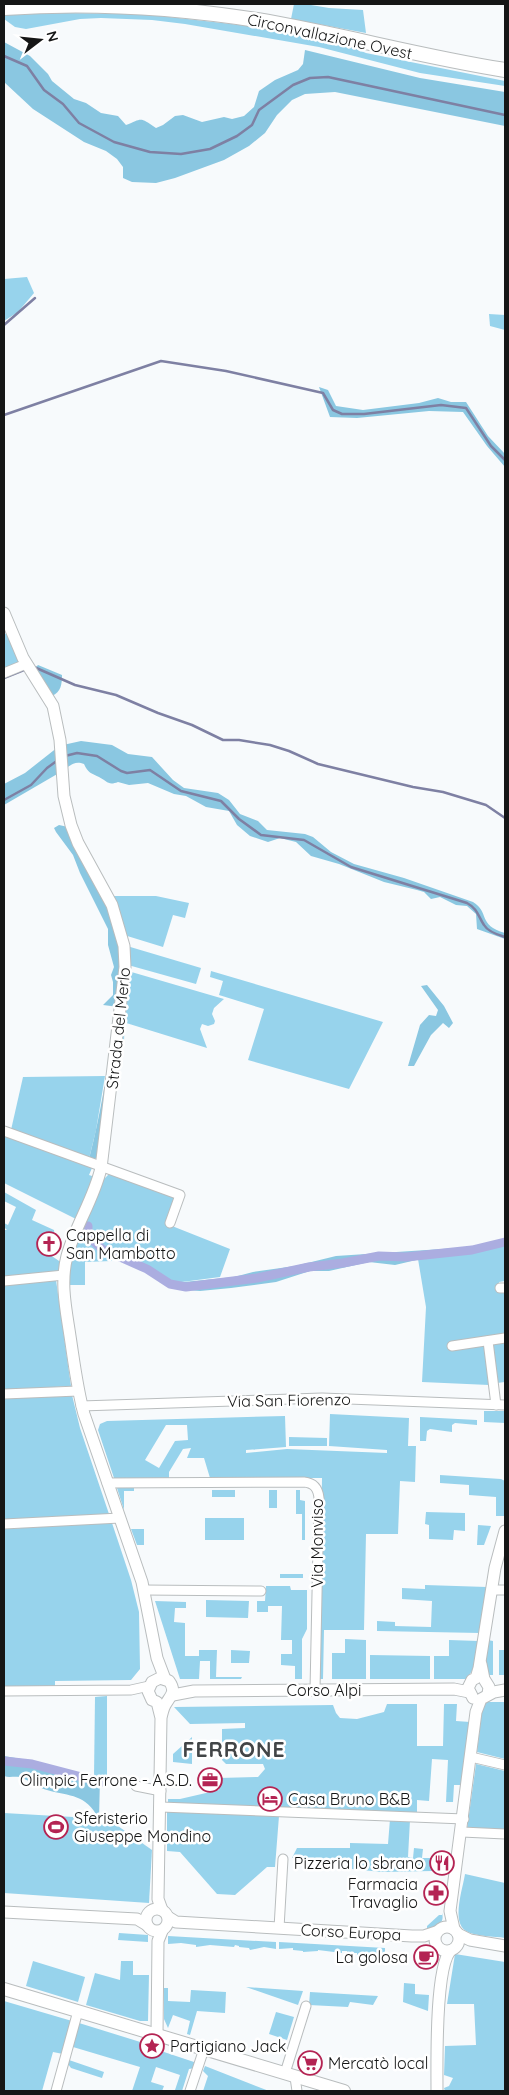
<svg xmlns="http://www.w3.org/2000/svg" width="509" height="2095" font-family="Quicksand,sans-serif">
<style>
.green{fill:#97d3ec;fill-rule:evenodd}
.forest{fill:#8ac7e1}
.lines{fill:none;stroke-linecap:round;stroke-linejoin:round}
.stream{stroke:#7e80a3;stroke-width:2.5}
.canal{stroke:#abade0;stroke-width:9}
.minor-casing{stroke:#b9bdbe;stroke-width:11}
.tertiary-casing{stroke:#b9bdbe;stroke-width:13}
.secondary-casing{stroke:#b9bdbe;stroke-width:14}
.trunk-casing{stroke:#b9bdbe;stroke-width:16}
.minor{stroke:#fff;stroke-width:9}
.tertiary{stroke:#fff;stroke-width:11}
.secondary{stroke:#fff;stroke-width:12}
.trunk{stroke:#fff;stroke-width:14}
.labels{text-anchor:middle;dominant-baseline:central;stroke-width:5;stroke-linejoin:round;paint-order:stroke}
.street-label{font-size:16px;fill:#151616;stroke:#fff}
.poi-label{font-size:16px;fill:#151616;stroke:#fff;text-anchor:start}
.district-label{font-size:21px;font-weight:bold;letter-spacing:1px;fill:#424547;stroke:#fff}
</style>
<rect width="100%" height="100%" fill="#f7fafc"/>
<g class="green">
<path d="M294 4H305L329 8 363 10 366 33 291 19Z"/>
<path d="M65 13 143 14 258 27 342 43 366 53 505 81V86L420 73 319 47 185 24 152 20 101 18 80 19 26 29 15 27 4 19V15Z"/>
<path d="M27 277 34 293 18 312 4 321V279Z"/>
<path d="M489 314 505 315V330L490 326Z"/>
<path d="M8 633 22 662 4 670V634Z"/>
<path d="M110 896H156L189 903 185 918 173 915 163 947 124 935Z"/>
<path d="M127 946 201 968 196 984 128 965Z"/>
<path d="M128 971 224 999 214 1008 212 1014 215 1021 214 1024 208 1026 202 1024 200 1029 207 1048 123 1022C127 1036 121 1065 116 1078Z"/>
<path d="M211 971 383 1022 349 1089 248 1060 264 1009 219 995 223 981 210 977Z"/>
<path d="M105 1076 96 1130 89 1159 11 1130 23 1077Z"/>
<path d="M4 1135 92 1168 89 1175 95 1177 76 1219 4 1183Z"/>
<path d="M109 1174 177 1196 167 1224 230 1249 220 1277 174 1283 146 1265 112 1248V1261L85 1262V1285H68L70 1259 102 1181Z"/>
<path d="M4 1192 36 1210 32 1220 54 1230 55 1241 50 1237 40 1248 62 1263 61 1271 4 1277V1230H7L4 1227V1223L8 1225 16 1207 4 1201Z"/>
<path d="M505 1240V1281L499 1282 500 1291H505V1335L484 1345 489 1385 422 1382 426 1307 418 1259Z"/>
<path d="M56 1280 71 1386 4 1390V1285Z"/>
<path d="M505 1342V1382L497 1383 492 1344Z"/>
<path d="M72 1395 80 1428 109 1514 4 1520V1398Z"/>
<path d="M484 1411H505V1423L484 1422Z"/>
<path d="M330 1414 409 1418 408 1446H416L415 1482 400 1481 398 1534H366L364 1630H324L323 1679H319L322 1478H210L204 1458H187L191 1448 183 1449 169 1472V1478H114L98 1430 100 1424 107 1421 285 1416 286 1447 246 1450V1453L287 1449 387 1453V1450L329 1446ZM166 1425H187L188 1440 175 1441 159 1468 145 1460Z"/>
<path d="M420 1417 477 1420V1425L455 1423 452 1425V1432L430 1429 427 1431 426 1441H420Z"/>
<path d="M289 1437 327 1438V1446H289Z"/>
<path d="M440 1475 501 1479 505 1481 504 1516H496V1497L469 1495V1485L440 1483Z"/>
<path d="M117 1488H134V1491H124V1510Z"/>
<rect x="212" y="1490" width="23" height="7"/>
<rect x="269" y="1490" width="8" height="18"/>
<path d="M296 1490H300V1500L305 1501V1540H302V1514H296Z"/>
<path d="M426 1512 465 1513V1531L454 1530 453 1540 429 1539V1525L425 1524Z"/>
<rect x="205" y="1518" width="39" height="22"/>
<path d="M112 1523 131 1580 139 1612 140 1669 131 1680 55 1681V1686H4V1529Z"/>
<path d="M478 1525 491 1526 484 1545H477Z"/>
<path d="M131 1529H144V1545H137Z"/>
<rect x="280" y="1574" width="23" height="4"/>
<path d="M425 1585 487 1587 480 1633 377 1631V1621L395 1622V1626L431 1627 432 1601 402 1599V1588L425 1589Z"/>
<path d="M266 1586H290L291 1590H307V1629L302 1639V1679H295V1666L281 1665V1654H292V1640H281L282 1606H268V1612H257V1601H265Z"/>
<path d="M206 1600 249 1601 248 1618 206 1617Z"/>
<path d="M155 1601 186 1602V1608H175L174 1622 185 1623V1656H199V1650H217L216 1677H242L241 1679H210V1661H200L199 1679H180Z"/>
<path d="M345 1639 366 1640V1679H332V1653H345Z"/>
<path d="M449 1640 479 1641 475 1667 466 1679H434V1656H449Z"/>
<path d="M488 1640 493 1641V1675H487L484 1671Z"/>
<path d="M231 1650 250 1651 249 1663H231Z"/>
<rect x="499" y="1650" width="6" height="25"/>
<path d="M370 1655 430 1656V1679H370Z"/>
<path d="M107 1696V1775L100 1779 94 1777 95 1697Z"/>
<path d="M483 1702H505V1759L477 1752Z"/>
<path d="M387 1704H417V1746H443L444 1704H457L456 1721 470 1722 462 1785H454L453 1802H446L448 1760 432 1759 429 1801 417 1800V1813L168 1804V1799H180L219 1790V1778L258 1777 265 1769 263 1764H226L222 1760V1729L245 1728V1723L190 1724 174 1707 333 1705 336 1713 340 1718 357 1719 384 1712Z"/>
<path d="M192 1737V1764L173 1762V1754Z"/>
<path d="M476 1764 505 1771V1831L467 1829Z"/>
<path d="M167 1811 279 1816 275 1867H267L235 1895 217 1894 180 1852 167 1851Z"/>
<path d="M4 1813 108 1819 152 1850 149 1903 4 1893Z"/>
<path d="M390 1819 410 1820 408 1857 413 1858 414 1848 423 1849 422 1858H432V1871L382 1872 352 1869V1859L292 1858 297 1848H350V1843L388 1844Z"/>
<path d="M465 1874 505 1883V1938C494 1936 476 1937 466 1931 451 1922 463 1888 465 1874Z"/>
<path d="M442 1913C445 1923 437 1928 427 1929V1926L439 1915H442Z"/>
<path d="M119 1933 148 1935V1942L118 1940Z"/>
<path d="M168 1936 276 1942V1949L264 1947 250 1950 249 1948 239 1947V1946L235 1945 234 1947 210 1945 196 1947V1945L181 1943 168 1944Z"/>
<path d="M279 1942 385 1948V1955L372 1953 357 1955V1953H347V1951H342V1953L318 1950V1951L303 1952V1951L293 1950V1948L279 1949Z"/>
<path d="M455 1954 505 1962V2091H445L444 2088 449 2086 453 2078 444 2075 445 2046 476 2045 474 2004H447Z"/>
<path d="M33 1961 85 1977 78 2002 26 1986Z"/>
<path d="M121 1961H133V1975H149L148 2021H140L86 2005 95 1973 120 1980Z"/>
<path d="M404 1983 415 1984V1994L429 1995 428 2011 403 2002Z"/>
<path d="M246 1987 303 1991 298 2005Z"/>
<path d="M164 1988H168V2001L190 2002 191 1990 226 1992 225 2013 197 2011 190 2035 187 2034 190 2021 173 2015 168 2028 164 2019Z"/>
<path d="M310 1992 378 1996 373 2005 350 2002 348 2007 309 2005Z"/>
<path d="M4 2001 72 2021 63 2054 53 2052 42 2091H4Z"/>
<path d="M276 2012 294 2017 287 2040 269 2034Z"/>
<path d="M79 2023 150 2045 152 2048 197 2063 195 2068 189 2069 182 2091 175 2090 180 2075 156 2067 151 2082 164 2086 162 2091H132L140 2067 73 2047Z"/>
<path d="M69 2060 104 2072 102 2078 71 2068 68 2064Z"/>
<path d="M205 2066 269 2091H203L208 2076 203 2071Z"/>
</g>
<g class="forest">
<path d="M4 42 30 56 48 74 52 81 74 99 86 103 101 113 118 116 126 125C142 119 139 116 156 128L163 125 175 116 183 115 202 122 224 117 232 119 244 116 254 107 259 91 275 80 298 70 303 64 305 50 420 78 505 92V126L335 92 305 94 292 100 277 115 265 133 249 146 224 160 175 178 156 183 132 182 123 178V167L117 159 106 151 84 142 33 109 4 82Z"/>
<path d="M319 387 328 390 336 406 363 410 419 403 438 398 451 402H466L488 436 505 454V467L487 446 463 412 429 411 357 418 330 417Z"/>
<path d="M38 665 62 675C62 684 61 692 52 696L34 669Z"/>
<path d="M81 741 112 745 128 754 152 757 173 780 184 788 218 793 229 800 240 814 258 821 267 830 305 834 313 837 331 852 354 864 404 878 473 902C490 912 477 925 505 933V939L477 929 476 914 467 906 456 905 440 897 431 899 424 892 417 890 384 882 339 864 311 856 296 842 280 838 268 842 250 836 237 825 229 811 206 807 186 796 174 794 148 783 129 785 118 782C108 786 107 781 99 777 91 773 88 773 84 764 76 761 72 764 65 769L63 745Z"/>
<path d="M58 747 59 773 4 805V784L25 773Z"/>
<path d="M59 825 68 827 107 901 122 950 119 1007 103 1005 113 995V982L111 975 114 967 108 945V929L80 873 73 855 56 832 54 828Z"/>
<path d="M427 985 444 1006 453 1023 449 1028 443 1023 431 1035 414 1066H408L420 1025 429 1015 436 1016 438 1010 421 986Z"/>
<path d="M117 1021 97 1157 94 1160 89 1159C101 1114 107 1067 117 1021Z"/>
<path d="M472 1247 395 1265 369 1262 329 1271H310L276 1282 231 1288 200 1291 187 1290 174 1283 234 1277 253 1272 295 1266 336 1256Z"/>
<path d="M4 1756 39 1762 58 1769 100 1779 99 1819C85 1793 71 1797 47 1790 37 1788 30 1780 19 1777 14 1776 9 1778 4 1776Z"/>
</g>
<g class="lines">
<g class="stream">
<path d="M4 56 27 66 44 90 63 104 79 123 114 142 150 152 181 154 210 149 237 136 252 125 259 110 293 85 310 78 328 77 505 115"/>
<path d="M4 325 35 298"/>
<path d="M4 415 161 361 226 371 323 393 333 410 342 414H364L441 405 466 408 491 446 505 460"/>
<path d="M34 667 75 685 116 695 158 713 192 725 223 740H239L270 745 289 751 318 764 413 787 443 792 486 805 505 818"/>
<path d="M4 678 24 670"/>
<path d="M65 756 77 753 97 756 121 771 127 773 150 770 181 791 221 801 239 819 261 835 304 840 351 867 467 903C478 909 478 916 484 925 488 932 498 935 505 937"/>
<path d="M4 800 31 785 47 768 58 760"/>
</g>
<g class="canal">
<path d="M88 1226V1236L102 1249 147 1269 170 1284 186 1287 257 1278 309 1267 343 1263 379 1256 406 1257 472 1250 505 1242"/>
<path d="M4 1761 32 1764 101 1782"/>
</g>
<g class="minor-casing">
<g id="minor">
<path d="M4 673 26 664"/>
<path d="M4 1131 180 1195 170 1223"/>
<path d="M4 1281 64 1275"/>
<path d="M500 1288H505"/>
<path d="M488 1341 496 1405"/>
<path d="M452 1346 505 1338"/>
<path d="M4 1394 78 1391"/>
<path d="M81 1406 322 1398 505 1405"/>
<path d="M107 1483 304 1482C314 1483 318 1488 319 1498L315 1690"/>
<path d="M4 1524 120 1518"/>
<path d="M144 1590 261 1591"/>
<path d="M492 1590H505"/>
<path d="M4 1691 131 1690 149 1686"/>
<path d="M471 1757 505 1765"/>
<path d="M136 1786 161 1791"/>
<path d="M161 1807 464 1819"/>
<path d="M462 1832 505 1834"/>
<path d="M279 1928 283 1859"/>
<path d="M285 2073 306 2006"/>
<path d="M295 2077 297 2091"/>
<path d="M56 2091 78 2011"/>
<path d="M190 2091 204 2049"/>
</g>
</g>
<g class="tertiary-casing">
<g id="tertiary">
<path d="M4 613 23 658 53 706 60 740 64 796 71 825 78 843 112 905 124 946 125 967 101 1168C94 1199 75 1226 67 1256 60 1283 66 1309 70 1336 74 1362 77 1388 84 1414L142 1582 157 1658 165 1679"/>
<path d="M481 1664 484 1679 489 1687 488 1694"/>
<path d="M173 1695 194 1691 454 1689 469 1692"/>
<path d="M473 1698 468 1688 472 1680 476 1678 479 1668 495 1568 505 1531"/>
<path d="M161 1718C162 1713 163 1709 165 1705 170 1696 177 1692 169 1681L160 1678 152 1682 148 1691 152 1700 157 1702 161 1718 158 1899 162 1910"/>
<circle cx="157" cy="1920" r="11"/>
<path d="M4 1912 137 1919 147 1925"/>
<path d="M168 1917 176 1922 412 1936H424L436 1932"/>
<circle cx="447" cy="1939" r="12"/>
<path d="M454 1929 450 1911 476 1712 481 1699 494 1692 505 1690"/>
<path d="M458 1934 470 1940 505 1946"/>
<path d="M157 2035 158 1941 162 1931"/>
<path d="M437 2091C437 2064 435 1970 450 1951"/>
</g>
</g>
<g class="secondary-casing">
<path id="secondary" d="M4 1989 344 2091"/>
</g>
<g class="trunk-casing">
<path id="trunk" d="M4 8C88 2 173 7 257 20 340 34 422 57 505 70"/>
</g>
<use href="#minor" class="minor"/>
<use href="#tertiary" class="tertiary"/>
<use href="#secondary" class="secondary"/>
<use href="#trunk" class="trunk"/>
</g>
<defs>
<g id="church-ring" transform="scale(1.25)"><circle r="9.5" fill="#fff" stroke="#b42453" stroke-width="1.5"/><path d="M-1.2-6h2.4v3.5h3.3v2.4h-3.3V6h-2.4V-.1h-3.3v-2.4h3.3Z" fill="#b42453"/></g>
<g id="office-ring" transform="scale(1.25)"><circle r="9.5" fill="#fff" stroke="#b42453" stroke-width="1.5"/><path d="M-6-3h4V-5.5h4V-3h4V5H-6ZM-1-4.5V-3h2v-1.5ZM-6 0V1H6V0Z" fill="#b42453"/></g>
<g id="hotel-ring" transform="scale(1.25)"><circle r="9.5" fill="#fff" stroke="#b42453" stroke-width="1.5"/><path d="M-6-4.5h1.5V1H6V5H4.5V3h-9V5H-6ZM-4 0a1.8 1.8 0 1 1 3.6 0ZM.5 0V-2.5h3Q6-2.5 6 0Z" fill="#b42453"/></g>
<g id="stadium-ring" transform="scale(1.25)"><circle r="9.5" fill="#fff" stroke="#b42453" stroke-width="1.5"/><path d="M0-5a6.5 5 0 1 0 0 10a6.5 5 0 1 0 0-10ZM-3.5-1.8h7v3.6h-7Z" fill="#b42453"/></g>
<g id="restaurant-ring" transform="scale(1.25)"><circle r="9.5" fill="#fff" stroke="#b42453" stroke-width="1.5"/><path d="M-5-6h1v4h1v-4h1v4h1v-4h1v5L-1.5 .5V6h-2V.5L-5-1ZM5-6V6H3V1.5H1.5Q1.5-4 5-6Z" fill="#b42453"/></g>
<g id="pharmacy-ring" transform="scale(1.25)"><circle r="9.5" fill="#fff" stroke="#b42453" stroke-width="1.5"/><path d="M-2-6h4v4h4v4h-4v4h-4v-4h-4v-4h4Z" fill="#b42453"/></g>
<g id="cafe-ring" transform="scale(1.25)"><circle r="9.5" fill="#fff" stroke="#b42453" stroke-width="1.5"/><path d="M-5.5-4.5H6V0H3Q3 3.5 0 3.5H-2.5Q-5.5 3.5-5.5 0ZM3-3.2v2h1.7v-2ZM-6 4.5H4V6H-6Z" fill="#b42453"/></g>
<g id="sight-ring" transform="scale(1.25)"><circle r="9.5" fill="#fff" stroke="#b42453" stroke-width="1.5"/><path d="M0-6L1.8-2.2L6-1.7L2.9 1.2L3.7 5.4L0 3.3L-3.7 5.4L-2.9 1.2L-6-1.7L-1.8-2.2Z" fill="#b42453"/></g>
<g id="supermarket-ring" transform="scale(1.25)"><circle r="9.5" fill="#fff" stroke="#b42453" stroke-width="1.5"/><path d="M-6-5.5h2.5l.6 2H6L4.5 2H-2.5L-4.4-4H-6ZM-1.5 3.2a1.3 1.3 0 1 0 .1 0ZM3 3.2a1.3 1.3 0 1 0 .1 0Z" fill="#b42453"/></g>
</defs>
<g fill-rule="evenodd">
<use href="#church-ring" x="49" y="1244"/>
<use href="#office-ring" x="210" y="1780"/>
<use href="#hotel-ring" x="270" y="1799"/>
<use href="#stadium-ring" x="56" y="1827"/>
<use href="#restaurant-ring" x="442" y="1863"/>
<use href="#pharmacy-ring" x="436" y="1893"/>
<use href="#cafe-ring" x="426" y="1957"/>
<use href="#sight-ring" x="152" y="2046"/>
<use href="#supermarket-ring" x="310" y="2063"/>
</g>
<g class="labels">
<g class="street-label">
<text transform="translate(330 36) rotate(12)">Circonvallazione Ovest</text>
<text transform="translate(118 1028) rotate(-84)">Strada del Merlo</text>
<text transform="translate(289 1400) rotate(-1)">Via San Fiorenzo</text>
<text transform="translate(317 1543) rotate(-90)">Via Monviso</text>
<text x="324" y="1690">Corso Alpi</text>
<text transform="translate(351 1932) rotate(3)">Corso Europa</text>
</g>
<g class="poi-label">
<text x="66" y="1235">Cappella di<tspan x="66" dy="18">San Mambotto</tspan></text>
<text x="192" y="1780" text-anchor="end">Olimpic Ferrone - A.S.D.</text>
<text x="288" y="1799">Casa Bruno B&amp;B</text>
<text x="74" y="1818">Sferisterio<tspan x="74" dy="18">Giuseppe Mondino</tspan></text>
<text x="424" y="1863" text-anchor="end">Pizzeria lo sbrano</text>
<text x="418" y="1884" text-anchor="end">Farmacia<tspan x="418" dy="18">Travaglio</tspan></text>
<text x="408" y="1957" text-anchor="end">La golosa</text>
<text x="170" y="2046">Partigiano Jack</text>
<text x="328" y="2063">Mercatò local</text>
</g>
<g class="district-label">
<text x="234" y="1749">FERRONE</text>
</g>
</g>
<rect width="509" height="2095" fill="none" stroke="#151616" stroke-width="10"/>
<g transform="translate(40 40) rotate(74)" stroke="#ffffff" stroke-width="4" paint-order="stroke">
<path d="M0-4L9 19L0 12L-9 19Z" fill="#151616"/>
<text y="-8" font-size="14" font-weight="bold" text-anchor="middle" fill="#151616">N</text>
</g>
</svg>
